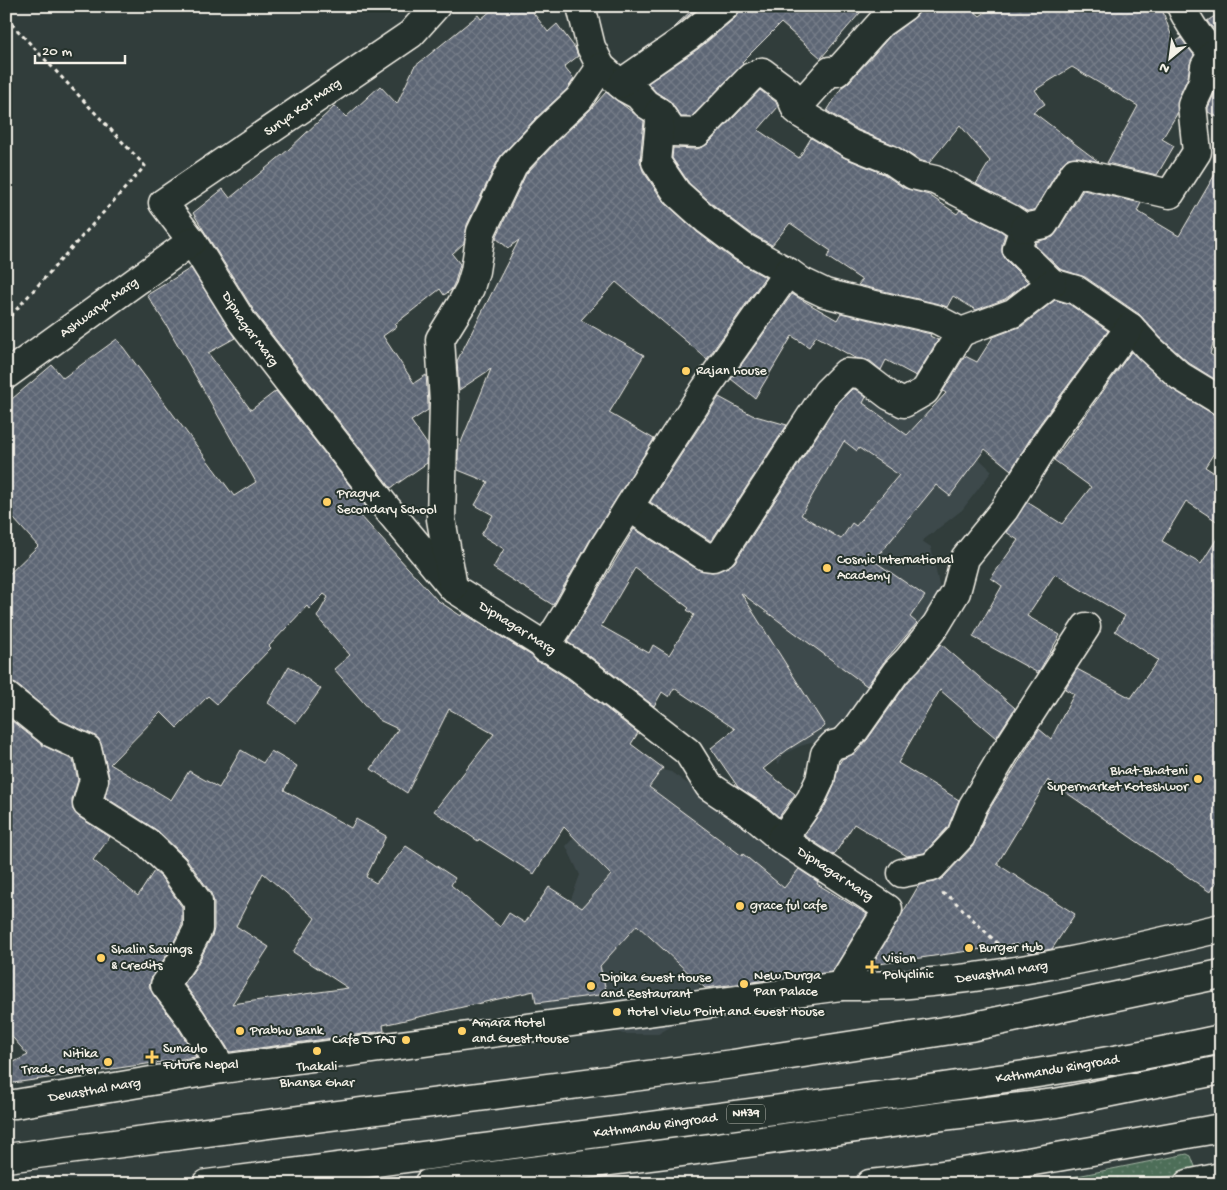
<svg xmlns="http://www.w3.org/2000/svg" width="1227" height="1190" font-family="'Gochi Hand',sans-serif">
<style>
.built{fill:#3e494c}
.grass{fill:url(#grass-dots);stroke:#a0b0a0}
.building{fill:url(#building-cross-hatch);stroke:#f4f1e8;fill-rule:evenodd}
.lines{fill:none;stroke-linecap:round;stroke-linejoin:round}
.street-casing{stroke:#f4f1e8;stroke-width:31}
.primary-casing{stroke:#f4f1e8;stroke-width:31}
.highway-casing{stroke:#f4f1e8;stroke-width:31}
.path{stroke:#f4f1e8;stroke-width:3;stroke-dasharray:4 4;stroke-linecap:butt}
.street{stroke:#26332d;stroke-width:28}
.primary{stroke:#26332d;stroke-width:28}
.highway{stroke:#26332d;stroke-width:28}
.poi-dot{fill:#ffd166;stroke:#26332d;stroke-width:2}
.labels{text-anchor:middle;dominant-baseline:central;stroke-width:4;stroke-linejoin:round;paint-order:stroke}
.shield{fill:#26332d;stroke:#b6b8b0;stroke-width:1}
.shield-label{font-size:12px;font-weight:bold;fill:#f4f1e8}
.street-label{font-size:14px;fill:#f4f1e8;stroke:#26332d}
.poi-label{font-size:14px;fill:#f4f1e8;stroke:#26332d;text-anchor:start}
</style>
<defs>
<pattern id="grass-dots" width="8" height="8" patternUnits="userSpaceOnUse" patternTransform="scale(1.25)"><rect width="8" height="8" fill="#4d6e59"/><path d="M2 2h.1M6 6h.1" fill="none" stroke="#678371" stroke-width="1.8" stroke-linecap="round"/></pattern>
<pattern id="building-cross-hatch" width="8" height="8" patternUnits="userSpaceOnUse" patternTransform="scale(1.25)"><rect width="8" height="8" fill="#5d6674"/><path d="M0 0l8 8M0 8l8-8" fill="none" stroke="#757c88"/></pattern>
</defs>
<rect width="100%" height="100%" fill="#313d3b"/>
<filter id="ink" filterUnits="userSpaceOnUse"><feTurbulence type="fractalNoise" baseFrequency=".02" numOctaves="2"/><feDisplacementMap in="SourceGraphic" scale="10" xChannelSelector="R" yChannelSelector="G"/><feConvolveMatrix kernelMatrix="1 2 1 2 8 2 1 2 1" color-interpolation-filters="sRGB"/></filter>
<g filter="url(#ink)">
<g class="built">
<path d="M851 366 911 395 992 471 962 510 922 541 931 547 941 595 837 736 800 746 782 755 779 764 750 732 721 635 750 595 716 572 752 521Z"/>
<path d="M638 764 671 772 771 842 877 905 839 982 779 989 722 983 699 985 694 1018 677 1023 658 1034H623L579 1015 551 1020 532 992 559 932 580 875 566 846 613 795Z"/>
</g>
<path class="grass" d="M1187 1154 1191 1156 1196 1169 1192 1173 1118 1184H1028L1072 1177Z"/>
<g class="building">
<path d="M497 6H528L548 32 557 24 575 48 578 56 564 67 574 79 567 89 535 119 499 158 467 225 464 243 452 254 460 264 455 282 451 290 444 295 440 289 395 324 397 326 383 336 414 383 426 375 428 403V410L411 421 427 444V463L391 488 256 314 193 213 223 189 230 198 288 150 335 106 346 117 380 86 397 104 414 67 478 15 481 19Z"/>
<path d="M696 6H700L673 28Z"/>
<path d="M740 6H866L821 58 781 23 742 62 743 64 691 117H681L671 102 656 92 648 83 698 49 735 18 739 12Z"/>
<path d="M920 6H968L980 16 994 6H1161L1174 43 1181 38 1194 55 1190 64 1188 77 1178 99 1177 114 1162 139 1174 146 1157 175 1107 163 1138 106 1072 67 1035 90 1045 104 1033 112 1099 162 1079 157 1068 158 1062 164 1034 210 1027 211 976 184 990 161 960 125 929 163 919 160 897 146 858 130 827 111 842 87 849 82 891 35 914 18 919 13Z"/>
<path d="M1221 12V38L1207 21Z"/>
<path d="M1220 75 1221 74V119L1208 112V108L1217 87Z"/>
<path d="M760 90 776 102 778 107 758 130 799 158 811 138 845 158 884 174 904 188 929 195 957 214 960 210 1001 231 1005 234 1002 244V253L1006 260 1028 282 1005 299 976 310 953 296 947 307 939 304 858 285 862 280 827 257 831 251 790 223 772 245 752 234 717 208 689 183 672 158 673 148 697 149 708 144Z"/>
<path d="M606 92 644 121 640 161 643 171 664 202 697 232 734 260 765 277 707 359 616 282 581 320 644 355 609 413 654 439 589 542 553 605 493 568 504 549 481 535 493 515 475 505 488 482 458 470V450L491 369 459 390 457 361 519 240 508 248 496 238 526 174 557 141 590 110Z"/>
<path d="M1221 164V315L1210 354 1221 361V383L1189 363 1161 338 1139 314 1085 277 1060 269 1035 245 1036 242 1053 237 1057 232 1083 190 1141 203 1137 211 1179 236Z"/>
<path d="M191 268 235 338 208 353 251 410 276 391 368 509 360 515 437 600 461 616 463 613 532 656 536 661 543 663 568 679 638 733 631 744 663 768 649 787 742 856 743 854 784 888 799 869 818 882 817 884 867 914 832 972 705 988 637 925 600 966 607 994 536 1003 534 991 383 1025 384 1031 230 1052 204 1011 184 984 196 967 212 936 214 929V902L211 893 186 858 158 831 105 797 109 777 102 746 99 739 94 735 60 720 16 684 6 681V577L38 546 6 510V404L52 365 63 378 117 339 234 496 256 482 167 326 147 295ZM324 594 328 597 317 617 350 655 334 669 379 720 398 729 371 769 407 793 449 709 494 734 434 811 478 841 479 839 534 874 564 827 611 875 582 908 549 887 525 923 509 913 500 927 451 885 455 878 406 846 376 883 366 877 386 836 356 819 351 828 284 790 297 766 271 751 263 763 241 750 219 788 189 771 171 800 110 764 161 712 177 728 208 696 217 704 271 648 269 646 307 606 309 609ZM263 873 315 918 293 952 348 988 232 1004 269 947 236 926Z"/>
<path d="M792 294 837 320 841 313 931 334 930 336 938 340 916 376 886 360 881 370 870 361 855 358 816 336 809 347 792 336 755 398 731 379Z"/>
<path d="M1055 300 1069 304 1108 331 1038 426 1011 470 985 449 950 496 936 485 874 561 925 596 910 617 917 623 883 663 867 686 741 593 825 726 787 750 763 769 795 794 779 817 763 803 738 787 711 748 735 729 674 688 669 697 662 692 654 706 587 654 567 642 634 529 697 569 712 572 728 567 735 562 839 402 852 389H855L866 397 863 403 907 435 946 393 943 391 965 356 977 362 993 337 1022 326ZM844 441 857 451 859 448 899 475 856 526 852 523 841 539 801 515ZM635 568 689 608 687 610 694 615 669 655 653 645 649 653 601 626Z"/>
<path d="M1131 352 1172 389 1213 414 1221 417V442L1205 467 1221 477V524L1186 501 1162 541 1201 564 1221 532V876L1210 892 1048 780 997 864 1075 914 1052 949 1030 953 1017 944 872 965 919 885 935 882 943 878 973 846 987 813 1039 729 1051 739 1074 694 1065 689 1077 669 1131 698 1158 660 1115 631 1125 616 1055 574 1027 616 1060 635 1038 673 973 637 1002 586 991 578 1018 540 1006 532 1027 502 1062 524 1091 487 1054 460Z"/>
<path d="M719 397 752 415 787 425 711 541 650 502Z"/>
<path d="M941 644 1015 708 996 738 940 690 898 763 959 800 948 827 924 853 907 856 854 824 834 855 804 835 825 806 834 786 839 764 842 759 856 753 867 740 908 682Z"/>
<path d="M289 666 321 689 296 723 268 703Z"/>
<path d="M12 721 42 745 73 760 78 780 72 800 73 810 79 817 110 837 93 860 138 896 154 871 161 877 182 907V925L169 952 152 976 149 986 153 994 178 1028 196 1057 6 1084V1066L28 1055 6 1030V726Z"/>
</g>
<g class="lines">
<g class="street-casing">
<g id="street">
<path id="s1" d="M436 6 411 34 163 203 192 241 243 323 385 506 453 588 577 666 688 752 709 786 754 816 781 839 888 909 841 986"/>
<path d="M581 6 591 47 601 67 625 88 638 95 646 104 659 112 673 132 697 133 751 77 762 72 789 92 796 109 803 115 851 144 891 160 913 175 935 180 1009 218 1024 228 1017 249 1052 283 1076 290 1130 327 1150 349 1180 376 1221 401"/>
<path d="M1181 6C1188 22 1206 50 1221 59"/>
<path d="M620 84 689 36 725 6"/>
<path d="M796 109 830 71 837 72 881 23 905 6"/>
<path d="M659 112 660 121 656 162 677 193 707 220 743 247 788 272"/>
<path d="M1024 228 1044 224 1075 172 1170 194 1197 152 1192 105 1203 81 1205 66 1213 54"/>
<path id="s2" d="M6 375 192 241"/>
<path d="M629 507 705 556 713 557 722 553 827 392 846 373 861 374 890 396 904 403 925 391 961 332"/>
<path d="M453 587 441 519 444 403 440 339 461 305 470 288 475 271 481 232 513 165 546 130 579 99 601 67"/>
<path d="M545 648 568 611 602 550 647 478 706 388 788 272 802 282 825 293 844 298 936 319 961 332 1013 313 1052 283"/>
<path d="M6 696 52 733 87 749 94 780 87 804 147 842 173 867 198 902V929L182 960 165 985 191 1019 222 1069"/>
<path d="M781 839 795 822 811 799 820 780 825 754 833 745 844 742 855 730 896 672 908 660 936 625 956 592 965 558 1004 510 1051 435 1130 327"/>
<path d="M902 873 932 867 961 836 973 806 1004 754 1086 627"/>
<path id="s3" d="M6 1104H15L222 1069 841 986C863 986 887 986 909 984 1015 976 1118 952 1221 928"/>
<path d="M1188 1184 1221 1177"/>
</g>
</g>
<g class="primary-casing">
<g id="primary">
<path d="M6 1158 733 1064 970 1027 1221 974"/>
<path d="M870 1184C988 1171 1104 1149 1221 1128"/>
</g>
</g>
<g class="highway-casing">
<g id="highway">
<path id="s4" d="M207 1184C411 1157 615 1132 819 1104 953 1086 1088 1068 1221 1039"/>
<path d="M428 1184 681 1152 944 1116 1056 1103 1221 1070"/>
</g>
</g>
<g class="path">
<path d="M6 18 145 166 6 321"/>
<path d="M942 893 951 898 998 944"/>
</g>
<use href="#street" class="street"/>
<use href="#primary" class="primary"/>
<use href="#highway" class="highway"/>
</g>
</g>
<g class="poi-dot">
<circle cx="686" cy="371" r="5"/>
<circle cx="327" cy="502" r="5"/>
<circle cx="827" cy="568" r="5"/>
<circle cx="1198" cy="779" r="5"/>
<circle cx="740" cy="906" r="5"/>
<circle cx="969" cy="948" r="5"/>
<circle cx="101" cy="958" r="5"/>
<path d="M869.5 959.5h5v5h5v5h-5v5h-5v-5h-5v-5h5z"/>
<circle cx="744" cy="984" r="5"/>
<circle cx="591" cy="986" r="5"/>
<circle cx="617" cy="1012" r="5"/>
<circle cx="240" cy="1031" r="5"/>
<circle cx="462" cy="1031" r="5"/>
<circle cx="406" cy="1040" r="5"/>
<circle cx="317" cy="1051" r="5"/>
<path d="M149.5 1049.5h5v5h5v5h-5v5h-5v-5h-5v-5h5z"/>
<circle cx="108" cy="1062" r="5"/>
</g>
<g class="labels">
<rect class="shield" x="727" y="1104.5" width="38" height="19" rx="4"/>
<g class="shield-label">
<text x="746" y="1114">NH39</text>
</g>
<g class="street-label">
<text transform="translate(303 108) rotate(-35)">Surya Kot Marg</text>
<text stroke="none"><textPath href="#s2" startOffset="115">Ashwarya Marg</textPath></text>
<text stroke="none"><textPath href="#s1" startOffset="491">Dipnagar Marg</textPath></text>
<text stroke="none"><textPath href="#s1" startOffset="896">Dipnagar Marg</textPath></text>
<text stroke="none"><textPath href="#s1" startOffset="1301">Dipnagar Marg</textPath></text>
<text stroke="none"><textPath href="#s3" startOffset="1005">Devasthal Marg</textPath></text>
<text stroke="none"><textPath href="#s4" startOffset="858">Kathmandu Ringroad</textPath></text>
<text stroke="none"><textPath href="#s3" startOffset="90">Devasthal Marg</textPath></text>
<text stroke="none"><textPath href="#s4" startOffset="452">Kathmandu Ringroad</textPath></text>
</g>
<g class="poi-label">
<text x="696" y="371">Rajan house</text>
<text x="337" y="494">Pragya<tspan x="337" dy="16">Secondary School</tspan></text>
<text x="837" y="560">Cosmic International<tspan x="837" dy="16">Academy</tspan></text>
<text x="1188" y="771" text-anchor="end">Bhat-Bhateni<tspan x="1188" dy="16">Supermarket Koteshwor</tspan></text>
<text x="750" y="906">grace ful cafe</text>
<text x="979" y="948">Burger Hub</text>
<text x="111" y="950">Shalin Savings<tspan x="111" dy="16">&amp; Credits</tspan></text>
<text x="883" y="959">Vision<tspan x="883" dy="16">Polyclinic</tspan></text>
<text x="754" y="976">New Durga<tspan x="754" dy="16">Pan Palace</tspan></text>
<text x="601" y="978">Dipika Guest House<tspan x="601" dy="16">and Restaurant</tspan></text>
<text x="627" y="1012">Hotel View Point and Guest House</text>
<text x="472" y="1023">Amara Hotel<tspan x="472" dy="16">and Guest House</tspan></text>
<text x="250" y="1031">Prabhu Bank</text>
<text x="396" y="1040" text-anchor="end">Cafe D TAJ</text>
<text x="163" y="1049">Sunaulo<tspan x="163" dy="16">Future Nepal</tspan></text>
<text x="98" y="1054" text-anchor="end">Nitika<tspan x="98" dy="16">Trade Center</tspan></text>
<text x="317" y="1067" text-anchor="middle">Thakali<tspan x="317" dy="16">Bhansa Ghar</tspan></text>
</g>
</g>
<rect width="1227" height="1190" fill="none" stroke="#26332d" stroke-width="25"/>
<rect x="12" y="12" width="1202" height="1165" fill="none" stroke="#f4f1e8" stroke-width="2" filter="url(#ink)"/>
<g transform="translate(1170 58) rotate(209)" stroke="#26332d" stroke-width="4" paint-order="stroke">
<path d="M0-4L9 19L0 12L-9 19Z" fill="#f4f1e8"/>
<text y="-8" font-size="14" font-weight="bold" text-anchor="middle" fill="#f4f1e8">N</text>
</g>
<path d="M35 55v8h90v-8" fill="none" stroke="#f4f1e8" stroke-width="2.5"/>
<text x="42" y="55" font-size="15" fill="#f4f1e8" stroke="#26332d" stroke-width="4" paint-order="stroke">20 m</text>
</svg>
